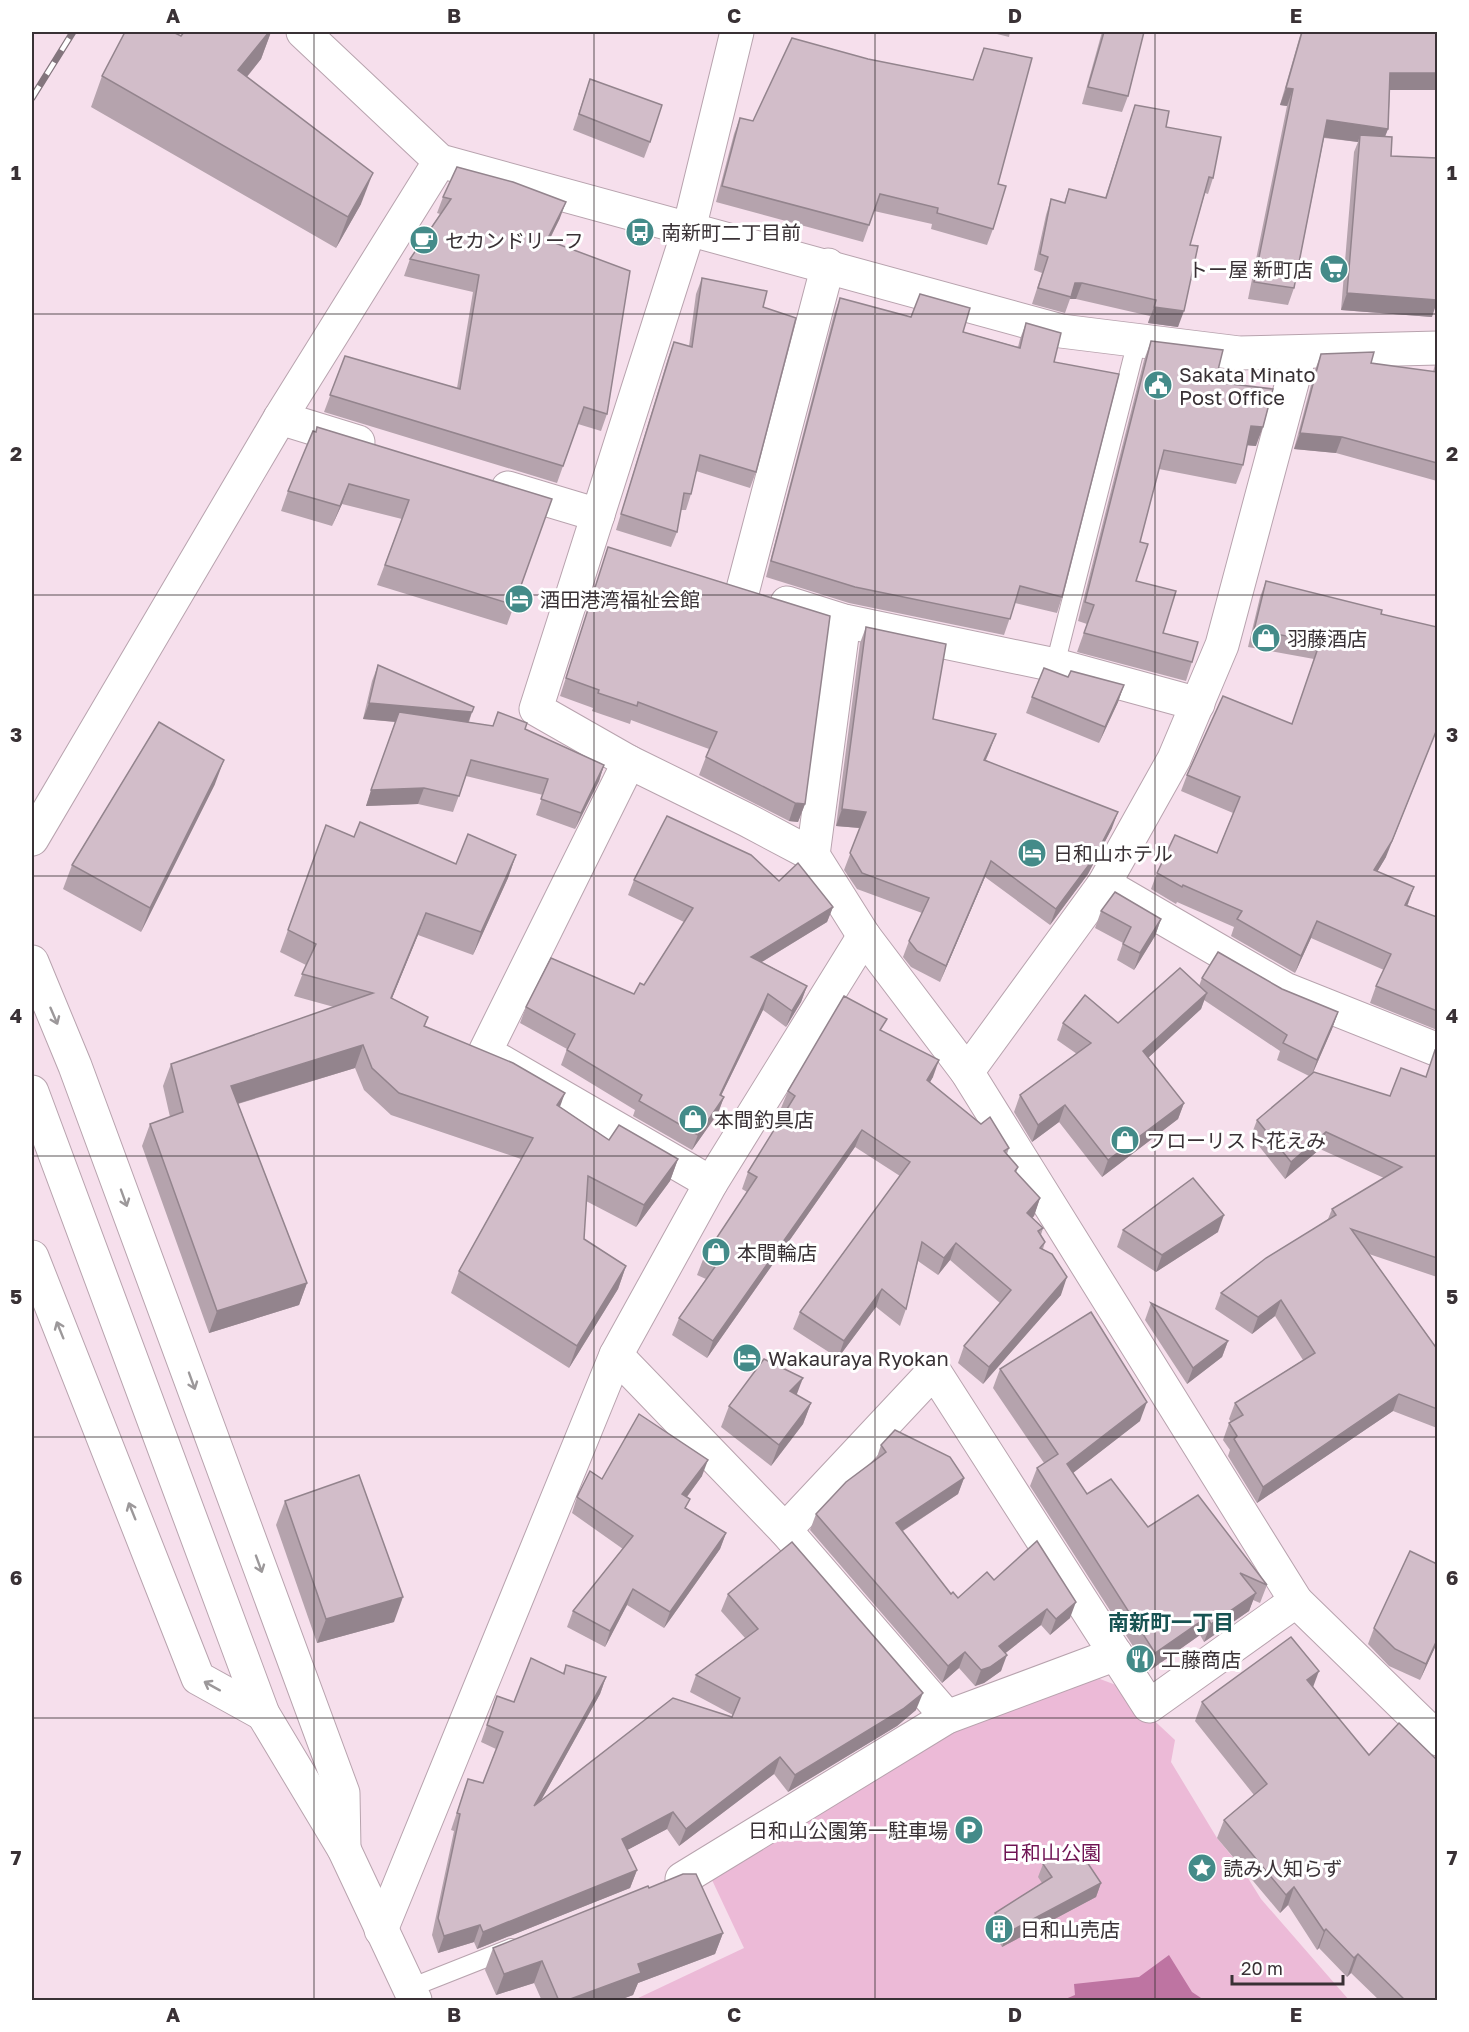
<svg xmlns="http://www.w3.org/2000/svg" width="1469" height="2032" font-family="'Golos Text','Noto Sans JP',sans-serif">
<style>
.green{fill:#ecbad7}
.water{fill:#be74a2}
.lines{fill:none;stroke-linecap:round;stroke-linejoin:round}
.service-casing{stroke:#b8a3ae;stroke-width:20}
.minor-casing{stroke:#b8a3ae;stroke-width:35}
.tertiary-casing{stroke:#b8a3ae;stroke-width:35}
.service{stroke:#fff;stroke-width:18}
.minor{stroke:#fff;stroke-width:33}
.tertiary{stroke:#fff;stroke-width:33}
.rail-casing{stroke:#83757d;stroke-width:7}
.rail{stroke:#fff;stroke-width:4.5;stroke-dasharray:14;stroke-linecap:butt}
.wall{fill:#b5a3ad}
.shaded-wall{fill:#93848d}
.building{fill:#d2bdc9;stroke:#93848d;stroke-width:1.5}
.oneway{stroke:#9c989a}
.grid{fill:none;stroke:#393135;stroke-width:1.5;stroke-opacity:0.55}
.labels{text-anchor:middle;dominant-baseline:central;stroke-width:6;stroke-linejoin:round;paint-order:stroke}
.poi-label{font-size:20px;fill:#393135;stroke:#fff;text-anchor:start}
.park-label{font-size:20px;fill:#6f1454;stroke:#fff}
.neighbourhood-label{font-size:21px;font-weight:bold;fill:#175352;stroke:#fff}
.neatline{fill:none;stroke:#393135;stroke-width:2}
.grid-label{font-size:20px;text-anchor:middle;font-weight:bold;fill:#393135}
</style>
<rect width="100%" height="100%" fill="#f6dfec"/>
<path class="green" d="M1100 1679 1116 1685 1175 1740 1171 1762 1217 1838 1243 1870 1261 1899 1349 2000H634L744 1948 712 1880 940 1737 1074 1684Z"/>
<path class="water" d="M1169 1955 1192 1992 1204 2000H1063L1075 1995 1074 1984 1139 1977Z"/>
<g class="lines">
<g class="service-casing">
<g id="service">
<path d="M1055 665 1137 341"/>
<path d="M410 1988 511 1948"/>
</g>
</g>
<g class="minor-casing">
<g id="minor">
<path d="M737 32 689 229 536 709 629 762 747 820 813 855 864 936 967 1072 1296 1601 1438 1739"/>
<path d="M280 418 358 442"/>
<path d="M508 488 598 515"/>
<path d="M743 589 828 265"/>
<path d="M787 603 844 621 1055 665 1198 704"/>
<path d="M629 762 485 1052 711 1183"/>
<path d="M813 855 844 621"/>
<path d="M1104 884 1285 989 1438 1050"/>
<path d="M967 1072 1104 884 1174 759 1222 645 1300 353"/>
<path d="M616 1355 785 1530 934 1371 1149 1706 1296 1601"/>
<path d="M785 1530 947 1717"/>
<path d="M682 1879 947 1717 1116 1654"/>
<path d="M381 1930 616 1355 711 1183 864 936"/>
</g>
</g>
<g class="tertiary-casing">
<g id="tertiary">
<path d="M303 32 440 161 1061 331 1239 353 1438 348"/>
<path d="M32 839 280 418 440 161"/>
<path d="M32 962 75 1066 343 1793 344 1849"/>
<path d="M32 1092 263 1714 344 1849 415 2000"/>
<path d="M32 1257 198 1678 263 1714"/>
</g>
</g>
<use href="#service" class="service"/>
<use href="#minor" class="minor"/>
<use href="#tertiary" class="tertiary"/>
<g class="rail-casing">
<path id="rail" d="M32 98 73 32"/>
</g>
<use href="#rail" class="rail"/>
</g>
<g class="wall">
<path d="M184 32H271L261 59 247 77 361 204 336 248 91 107 102 76 181 36Z"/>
<path d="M989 32H1010L1009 37Z"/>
<path d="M1102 32H1144L1128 96 1122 112 1082 104Z"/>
<path d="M1301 32H1437V90H1390L1388 129 1385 137 1391 156 1432 317 1341 310 1354 152 1358 142 1324 138 1294 288 1288 305 1248 299 1287 106 1280 105Z"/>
<path d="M590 79 650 142 644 158 573 130Z"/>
<path d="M1135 105 1166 127 1213 178 1208 194 1205 193 1190 245 1178 327 1148 323 1150 316 1076 299H1070L1065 313 1032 304 1042 273 1034 270 1046 215 1051 199 1064 203 1069 189 1105 198Z"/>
<path d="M740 118 998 184 993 229 987 245 931 229 932 224 874 211 863 242 716 202 734 134Z"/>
<path d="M443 197 560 218 549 241 607 414 601 431 578 424 557 483 324 412 345 356 457 388 473 292 404 276 410 259 440 214 437 213Z"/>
<path d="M702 278 763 307 756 472 750 488 696 471 691 494 686 510H681L677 532 671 547 616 530 668 358 674 342 689 346 696 294Z"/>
<path d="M840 298 1018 347 1020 339 1026 323 1054 362 1062 597 1057 613 1015 603 1004 635 849 603 766 577 834 314Z"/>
<path d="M1151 341 1215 382 1256 446 1247 445 1243 465 1236 484 1159 469 1140 542 1136 581 1163 633 1192 662 1186 681 1077 652 1087 624 1078 621 1144 360Z"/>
<path d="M1321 354 1371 363 1433 372 1437 357V481L1336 453 1294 449 1315 370Z"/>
<path d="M316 432 552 499 507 625 377 585 402 519 342 504 332 526 281 511 288 491Z"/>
<path d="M608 547 805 804 798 822 789 821 699 775 709 749 631 720 630 724 592 711 593 708 560 696Z"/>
<path d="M1266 581 1381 614 1386 857 1377 872 1407 905 1437 917V1030L1370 1003 1376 986 1384 970 1311 938 1295 973 1231 936 1234 927 1177 902 1176 904 1151 889 1157 873 1217 853 1233 813 1181 791 1187 775 1292 724 1314 659 1248 647 1260 597Z"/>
<path d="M866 627 933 719 990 750 986 760 1112 828 1088 874 1050 925 985 877 940 982 911 967 903 957 909 941 922 913 857 889 844 870 860 828 836 826 860 643Z"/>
<path d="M378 665 472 712 469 722 493 726 525 729 604 765 599 781 575 829 536 815 543 795 466 776 453 812 418 804 366 806 395 722 363 719 372 681Z"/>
<path d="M1068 677 1124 685 1118 702 1099 743 1026 713 1032 697Z"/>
<path d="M215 784 141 932 63 889 72 865Z"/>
<path d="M326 825 354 837 456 864 516 855 508 878 473 955 418 935 392 998 428 1017 425 1026 560 1107 609 1140 678 1159 670 1181 636 1227 586 1201 584 1239 626 1266 618 1289 569 1368 451 1293 459 1271 521 1159 391 1115 364 1090 355 1068 238 1104 307 1283 299 1305 209 1333 142 1146 150 1124 170 1117 163 1086 171 1064 334 1007 294 996 306 965 280 952Z"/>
<path d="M634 880 779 881 833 907 827 922 762 962 807 986 801 1002 786 1027 763 1010 721 1096 724 1097 718 1113 692 1150 633 1116 635 1110 561 1065 567 1049 520 1023 526 1007 634 994 644 985 684 922 628 895Z"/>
<path d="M1101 911 1161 919 1155 936 1134 970 1117 960 1123 943 1095 928Z"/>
<path d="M1202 978 1282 989 1338 1012 1332 1029 1313 1073 1390 1096 1426 1077 1437 1051V1277L1369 1254 1436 1347 1437 1340V1428L1393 1411 1257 1503 1228 1456 1230 1450 1223 1440 1229 1423 1231 1422 1229 1419 1235 1403 1303 1360 1275 1316 1252 1334 1215 1309 1221 1293 1328 1219 1332 1209 1384 1178 1320 1149 1285 1179 1251 1136 1257 1120 1309 1076 1277 1060 1280 1051 1204 1000 1201 1009 1148 1058 1184 1103 1178 1119 1102 1177 1059 1122 1032 1142 1014 1112 1020 1095 1077 1054 1057 1040 1063 1023H1118L1199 986Z"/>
<path d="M882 1031 933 1077 930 1082 1009 1148 1007 1154 1018 1167 1016 1173 1040 1198 1034 1216 1032 1218 1043 1228 1041 1235 1045 1242 1043 1249 1061 1295 983 1384 958 1363 964 1346 1000 1303 950 1260 938 1275 918 1261 906 1309 900 1326 876 1307 838 1358 793 1329 800 1312 900 1176 855 1147 707 1358 672 1335 679 1318 706 1279 697 1275 704 1257 747 1192 742 1189 748 1172 786 1111 781 1108 788 1091Z"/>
<path d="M1123 1230 1218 1232 1156 1272 1117 1247Z"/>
<path d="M1151 1303 1228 1341 1222 1357 1187 1384 1145 1320Z"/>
<path d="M1000 1369 1140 1421 1073 1473 1087 1494 1148 1527 1267 1585 1260 1603 1253 1600 1249 1611 1204 1642 1200 1635 1149 1671 1030 1486 1037 1468 1044 1463 993 1388Z"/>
<path d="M797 1395 811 1403 803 1424 771 1466 721 1427 729 1406Z"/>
<path d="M881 1445 964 1478 958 1494 903 1531 951 1594 958 1598 994 1580 1070 1618 1050 1635 1041 1625 1005 1653 1001 1671 984 1683 975 1686 959 1668 942 1683 810 1530 816 1514 876 1460Z"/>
<path d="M702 1476 687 1497 686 1508 726 1533 720 1549 664 1628 627 1605 605 1647 567 1627 573 1611 623 1549 572 1513 577 1497 602 1479Z"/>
<path d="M285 1501 394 1622 317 1643 276 1525Z"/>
<path d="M728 1594 916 1710 897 1726 788 1792 774 1774 679 1846 667 1829 627 1850 637 1870 630 1888 477 1949 474 1942 438 1953 432 1935 454 1831 451 1830 468 1779 483 1783 496 1749 481 1742 497 1696 514 1702 563 1673 566 1665 606 1677 600 1694 540 1802 732 1717 733 1715 690 1692 696 1675 745 1638 721 1611Z"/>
<path d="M1374 1628 1437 1643 1420 1680 1389 1666 1368 1644Z"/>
<path d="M1313 1687 1437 2001H1380L1351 1973 1347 1977 1319 1948 1317 1950 1288 1905 1280 1913 1217 1838 1224 1820 1254 1795 1195 1721 1202 1702Z"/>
<path d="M1043 1864 1101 1883 1096 1897 1002 1947 990 1927 995 1913 1042 1883 1038 1877Z"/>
<path d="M649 1888 723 1933 715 1954 638 1983 633 1995 617 2001H542L534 1983 496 1995 485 1970 493 1948Z"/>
</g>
<g class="shaded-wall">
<path d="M269 32H271L261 59 227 101 238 70Z"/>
<path d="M1390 73H1437V90H1384Z"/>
<path d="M1286 88 1293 89 1287 106 1280 105Z"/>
<path d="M1327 120 1388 129 1381 146 1360 135 1358 142 1321 137Z"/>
<path d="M373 173 361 204 336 248 348 217Z"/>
<path d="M566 202 560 218 541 256 547 240Z"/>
<path d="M1075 283H1082L1076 299H1070Z"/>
<path d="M1347 293 1437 300V302L1432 317 1341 310Z"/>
<path d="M1154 307 1184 311 1178 327 1148 323Z"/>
<path d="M1251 426 1263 427 1256 446 1244 445Z"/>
<path d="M1300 433 1342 437 1336 453 1294 449Z"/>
<path d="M349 484 342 504 332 526 340 506Z"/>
<path d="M1124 685 1118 702 1099 743 1105 727Z"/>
<path d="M369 703 472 712 466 728 363 719Z"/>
<path d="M1437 729 1386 857 1368 887 1374 870Z"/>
<path d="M996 734 990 750 978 776 984 760Z"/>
<path d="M224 760 215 784 141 932 150 908Z"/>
<path d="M604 765 599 781 575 829 581 813Z"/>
<path d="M424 788 418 804 366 806 371 790Z"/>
<path d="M795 803 805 804 798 822 789 821Z"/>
<path d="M842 809 866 812 860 828 836 826Z"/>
<path d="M1118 812 1112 828 1088 874 1050 925 1056 909Z"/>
<path d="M516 855 508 878 473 955 481 932Z"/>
<path d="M991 861 985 877 940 982 946 966Z"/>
<path d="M1414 887 1408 904 1399 921 1405 905Z"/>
<path d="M833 907 827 922 745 972 751 957Z"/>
<path d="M426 913 418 935 383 1020 391 998Z"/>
<path d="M1161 919 1155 936 1134 970 1140 953Z"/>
<path d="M1317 921 1311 938 1295 973 1301 956Z"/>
<path d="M807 986 801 1002 786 1027 792 1011Z"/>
<path d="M1207 993 1201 1009 1137 1068 1143 1051Z"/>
<path d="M768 994 763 1010 714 1110 720 1095Z"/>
<path d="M1338 1012 1332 1029 1311 1077 1317 1060Z"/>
<path d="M363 1045 355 1068 223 1108 231 1086Z"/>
<path d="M939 1060 933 1077 921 1097 927 1080Z"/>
<path d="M565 1093 557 1115V1105Z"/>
<path d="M724 1097 718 1113 692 1150 698 1135Z"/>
<path d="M1184 1103 1178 1119 1102 1177 1108 1160Z"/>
<path d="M1065 1105 1059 1122 1032 1142 1038 1125Z"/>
<path d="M862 1130 855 1147 707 1358 713 1341Z"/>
<path d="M1326 1132 1320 1149 1285 1179 1291 1162Z"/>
<path d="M678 1159 670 1181 636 1227 644 1205Z"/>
<path d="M1040 1198 1034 1216 1020 1230 1027 1213Z"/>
<path d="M1224 1215 1218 1232 1156 1272 1162 1255Z"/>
<path d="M956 1243 950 1260 938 1275 944 1258Z"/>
<path d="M626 1266 618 1289 569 1368 577 1346Z"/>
<path d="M1067 1277 1061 1295 983 1384 989 1367Z"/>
<path d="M307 1283 299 1305 209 1333 217 1311Z"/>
<path d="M882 1289 876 1307 838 1358 844 1341Z"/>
<path d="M1281 1300 1275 1316 1252 1334 1258 1317Z"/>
<path d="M1228 1341 1222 1357 1187 1384 1193 1368Z"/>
<path d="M803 1378 795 1399 790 1391Z"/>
<path d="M1399 1394 1393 1411 1257 1503 1263 1487Z"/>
<path d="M1147 1402 1140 1421 1060 1483 1067 1464Z"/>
<path d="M811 1403 803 1424 771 1466 779 1445Z"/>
<path d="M708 1460 702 1476 677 1510 682 1494Z"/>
<path d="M964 1478 958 1494 890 1539 896 1523Z"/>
<path d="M726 1533 720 1549 664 1628 670 1612Z"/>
<path d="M633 1589 627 1605 605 1647 610 1631Z"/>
<path d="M1256 1593 1249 1611 1204 1642 1211 1624Z"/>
<path d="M403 1597 394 1622 317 1643 326 1619Z"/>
<path d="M1076 1602 1070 1618 1050 1635 1056 1619Z"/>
<path d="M1047 1609 1041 1625 993 1663 999 1646Z"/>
<path d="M1207 1617 1200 1635 1149 1671 1155 1653Z"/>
<path d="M1437 1640V1643L1420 1680 1426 1664Z"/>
<path d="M965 1652 959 1668 942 1683 948 1666Z"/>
<path d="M1007 1655 1001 1671 984 1683 975 1686 981 1670Z"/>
<path d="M1319 1671 1312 1690 1307 1680Z"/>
<path d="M606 1677 600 1694 528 1824 534 1806Z"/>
<path d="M923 1693 916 1710 897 1726 788 1792 795 1775Z"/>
<path d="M780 1757 774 1774 679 1846 686 1829Z"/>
<path d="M673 1812 667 1829 616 1856 622 1839Z"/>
<path d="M637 1870 630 1888 477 1949 483 1932Z"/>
<path d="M1101 1883 1096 1897 1002 1947 1007 1933Z"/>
<path d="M1294 1887 1288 1905 1280 1913 1286 1895Z"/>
<path d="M480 1925 474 1942 438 1953 444 1936Z"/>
<path d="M1326 1929 1319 1948 1317 1950 1324 1931Z"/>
<path d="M723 1933 715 1954 638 1983 633 1995 617 2001H565L638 1964Z"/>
<path d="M1358 1954 1351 1973 1347 1977 1354 1958Z"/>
<path d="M542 1961 534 1983 496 1995 504 1974Z"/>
</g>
<g class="building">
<path d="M125 32H173L181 36 184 32H269L238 70 373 173 348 217 102 76Z"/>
<path d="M1104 32H1144L1128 96 1088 87Z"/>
<path d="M1302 32H1437V73H1390L1388 129 1327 120 1294 288 1254 282 1293 89 1286 88Z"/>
<path d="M792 38 868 59 973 80 984 48 1032 58 998 184 1006 186 993 229 937 213 938 208 880 194 869 225 722 186 740 118 753 121Z"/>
<path d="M590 79 662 105 650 142 579 114Z"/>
<path d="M1135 105 1169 111 1166 127 1221 137 1213 178 1209 177 1190 245 1198 246 1184 311 1154 307 1156 300 1082 283H1075L1071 297 1038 288 1048 257 1040 254 1051 199 1065 203 1069 189 1106 198Z"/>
<path d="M1360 135 1392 137 1391 156 1437 158V300L1347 293Z"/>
<path d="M457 167 513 182 566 202 547 240 630 271 607 414 584 407 563 466 330 395 345 356 460 389 479 275 410 259 451 199 443 197Z"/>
<path d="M702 278 767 291 763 307 796 318 756 472 700 455 691 494 684 493 677 532 621 514 674 342 692 347Z"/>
<path d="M920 294 970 308 963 332 1020 348 1026 323 1061 333 1054 362 1119 374 1062 597 1020 586 1010 619 855 587 771 561 840 298 911 317Z"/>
<path d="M1151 341 1223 350 1215 382 1273 389 1263 427 1251 426 1243 465 1164 450 1140 542 1148 544 1136 581 1176 591 1163 633 1198 642 1192 662 1084 633 1094 605 1085 602Z"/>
<path d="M1374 352 1371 363 1437 372V367V463L1342 437 1300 433 1321 354Z"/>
<path d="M317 427 552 499 514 605 385 565 409 500 349 484 340 506 288 491 313 431 316 432Z"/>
<path d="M608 547 830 616 805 804 795 803 706 757 717 732 638 702 637 706 598 693 599 690 566 678Z"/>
<path d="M1266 581 1382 610 1381 614 1437 627V729L1392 841 1374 870 1414 887 1405 905 1437 917V1011L1376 986 1391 954 1317 921 1301 956 1237 919 1242 911 1183 885 1182 887 1157 873 1175 835 1217 853 1240 797 1187 775 1223 696 1292 724 1320 642 1254 630Z"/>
<path d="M866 627 946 644 933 719 996 734 984 760 1118 812 1094 858 1056 909 991 861 946 966 917 951 909 941 929 898 862 873 850 853 866 812 842 809Z"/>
<path d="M378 665 474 707 472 712 369 703Z"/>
<path d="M1044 668 1068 677 1071 671 1124 685 1105 727 1032 697Z"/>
<path d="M399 712 493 726 498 712 527 723 525 729 604 765 581 813 541 799 548 779 471 760 459 796 424 788 371 790Z"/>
<path d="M159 722 224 760 150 908 72 865Z"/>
<path d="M667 816 751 855 779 881 798 863 833 907 751 957 807 986 792 1011 768 994 720 1095 724 1097 698 1135 639 1101 642 1095 567 1050 575 1034 526 1007 551 958 634 994 640 983 644 985 693 908 634 880Z"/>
<path d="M360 822 456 864 468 834 516 855 481 932 426 913 391 998 428 1017 424 1026 513 1063 565 1093 557 1105 609 1140 619 1125 678 1159 644 1205 588 1176 584 1239 626 1266 577 1346 459 1271 533 1138 399 1093 372 1068 363 1045 231 1086 307 1283 217 1311 150 1124 183 1112 171 1064 373 993 302 974 316 944 288 930 326 825 354 837Z"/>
<path d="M1115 892 1161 919 1140 953 1123 944 1131 927 1101 911Z"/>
<path d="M1218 952 1282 989 1338 1012 1317 1060 1283 1043 1287 1035 1202 978Z"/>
<path d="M1180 968 1207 993 1143 1051 1184 1103 1108 1160 1065 1105 1038 1125 1020 1095 1091 1043 1063 1023 1085 995 1118 1023Z"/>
<path d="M844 996 887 1019 880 1030 939 1060 927 1080 981 1124 990 1117 1009 1148 1004 1151 1018 1167 1015 1171 1040 1198 1027 1213 1043 1228 1038 1231 1045 1242 1040 1248 1052 1254 1067 1277 989 1367 964 1346 1011 1290 956 1243 944 1258 922 1242 906 1309 882 1289 844 1341 800 1312 910 1162 862 1130 713 1341 679 1318 717 1264 704 1257 757 1177 748 1172 795 1096 788 1091Z"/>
<path d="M1435 1050 1437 1051V1258L1351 1229 1437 1349V1348V1409L1399 1394 1263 1487 1234 1439 1237 1436 1229 1423 1243 1415 1235 1403 1315 1353 1281 1300 1258 1317 1221 1293 1266 1258 1336 1215 1332 1209 1402 1167 1326 1132 1291 1162 1257 1120 1314 1072 1390 1096 1401 1068 1426 1077Z"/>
<path d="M1193 1178 1224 1215 1162 1255 1123 1230Z"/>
<path d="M1151 1303 1228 1341 1193 1368Z"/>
<path d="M1091 1312 1147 1402 1067 1464 1087 1494 1111 1479 1148 1527 1198 1495 1267 1585 1240 1573 1256 1593 1211 1624 1207 1617 1155 1653 1037 1468 1058 1454 1000 1369Z"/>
<path d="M764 1359 803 1378 790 1391 811 1403 779 1445 729 1406Z"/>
<path d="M639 1414 708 1460 682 1494 690 1499 685 1508 726 1533 670 1612 633 1589 610 1631 573 1611 633 1536 577 1497 590 1471 602 1479Z"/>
<path d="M895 1430 950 1457 964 1478 896 1523 951 1594 953 1592 958 1598 987 1572 994 1580 1037 1541 1076 1602 1056 1619 1047 1609 999 1646 1007 1655 990 1667 981 1670 965 1652 948 1666 816 1514 846 1482 886 1452 881 1445Z"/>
<path d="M359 1475 403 1597 326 1619 285 1501Z"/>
<path d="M792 1542 923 1693 903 1709 795 1775 780 1757 686 1829 673 1812 622 1839 637 1870 483 1932 480 1925 444 1936 438 1918 460 1814 457 1813 468 1779 483 1783 503 1732 487 1725 497 1696 514 1702 531 1658 564 1674 566 1665 606 1677 534 1806 673 1698 732 1717 740 1698 696 1675 758 1629 728 1594Z"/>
<path d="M1410 1551 1437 1564V1640L1426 1664 1395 1649 1374 1628Z"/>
<path d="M1291 1637 1319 1671 1307 1680 1369 1755 1399 1723 1437 1760V2001H1406L1358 1954 1354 1958 1326 1929 1324 1931 1294 1887 1286 1895 1224 1820 1267 1784 1202 1702Z"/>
<path d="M1075 1844 1101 1883 1007 1933 995 1913 1052 1877 1043 1864Z"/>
<path d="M683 1874H696L723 1933 638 1964 641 1973 565 2001H559L542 1961 504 1974 493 1948 648 1886 649 1888Z"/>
</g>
<defs><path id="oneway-shaft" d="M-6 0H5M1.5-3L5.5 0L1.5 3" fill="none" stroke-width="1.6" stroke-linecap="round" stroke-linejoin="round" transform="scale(1.5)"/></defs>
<g class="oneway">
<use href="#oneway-shaft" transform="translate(54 1016) rotate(67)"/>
<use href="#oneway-shaft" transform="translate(124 1198) rotate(70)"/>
<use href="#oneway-shaft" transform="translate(60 1330) rotate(-112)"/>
<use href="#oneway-shaft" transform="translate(192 1381) rotate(70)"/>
<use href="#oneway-shaft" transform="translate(132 1511) rotate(-112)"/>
<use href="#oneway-shaft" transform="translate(259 1564) rotate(70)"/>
<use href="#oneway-shaft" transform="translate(212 1686) rotate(-151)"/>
</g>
<path class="grid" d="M314 32V2000M594 32V2000M875 32V2000M1155 32V2000M32 314H1438M32 595H1438M32 876H1438M32 1156H1438M32 1437H1438M32 1718H1438"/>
<defs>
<g id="bus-disc" transform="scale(1.5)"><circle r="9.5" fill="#448b89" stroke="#fff"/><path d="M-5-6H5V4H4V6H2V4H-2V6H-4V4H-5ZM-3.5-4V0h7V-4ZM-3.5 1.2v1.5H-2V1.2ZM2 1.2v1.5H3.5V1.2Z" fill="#fff"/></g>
<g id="cafe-disc" transform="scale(1.5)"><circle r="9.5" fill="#448b89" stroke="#fff"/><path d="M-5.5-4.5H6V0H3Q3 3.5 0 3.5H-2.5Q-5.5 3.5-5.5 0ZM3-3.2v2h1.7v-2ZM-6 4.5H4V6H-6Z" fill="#fff"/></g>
<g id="supermarket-disc" transform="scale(1.5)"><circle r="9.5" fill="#448b89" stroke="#fff"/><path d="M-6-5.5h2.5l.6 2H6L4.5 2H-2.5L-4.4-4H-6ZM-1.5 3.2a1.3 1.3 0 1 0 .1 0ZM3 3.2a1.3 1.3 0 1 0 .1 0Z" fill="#fff"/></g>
<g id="civic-disc" transform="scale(1.5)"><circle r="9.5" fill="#448b89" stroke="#fff"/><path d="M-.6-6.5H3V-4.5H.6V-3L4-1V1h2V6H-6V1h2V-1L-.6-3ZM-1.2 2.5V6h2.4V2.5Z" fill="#fff"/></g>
<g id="hotel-disc" transform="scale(1.5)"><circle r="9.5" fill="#448b89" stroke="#fff"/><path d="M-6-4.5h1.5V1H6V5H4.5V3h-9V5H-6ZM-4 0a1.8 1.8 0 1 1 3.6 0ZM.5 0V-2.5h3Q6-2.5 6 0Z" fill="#fff"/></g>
<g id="shop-disc" transform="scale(1.5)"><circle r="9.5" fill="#448b89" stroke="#fff"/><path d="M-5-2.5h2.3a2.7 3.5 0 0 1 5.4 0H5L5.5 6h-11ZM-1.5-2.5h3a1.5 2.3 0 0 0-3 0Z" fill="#fff"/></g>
<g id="restaurant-disc" transform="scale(1.5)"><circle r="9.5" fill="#448b89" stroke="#fff"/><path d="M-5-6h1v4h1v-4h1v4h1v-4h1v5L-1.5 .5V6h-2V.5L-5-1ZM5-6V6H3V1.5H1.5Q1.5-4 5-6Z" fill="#fff"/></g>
<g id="parking-disc" transform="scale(1.5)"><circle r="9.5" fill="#448b89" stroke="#fff"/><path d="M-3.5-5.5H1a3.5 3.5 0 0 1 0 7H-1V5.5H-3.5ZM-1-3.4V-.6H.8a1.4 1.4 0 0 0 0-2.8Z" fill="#fff"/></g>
<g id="sight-disc" transform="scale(1.5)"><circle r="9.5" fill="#448b89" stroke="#fff"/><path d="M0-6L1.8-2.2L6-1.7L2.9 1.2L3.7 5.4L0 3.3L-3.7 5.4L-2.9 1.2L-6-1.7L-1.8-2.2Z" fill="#fff"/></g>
<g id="building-disc" transform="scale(1.5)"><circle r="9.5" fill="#448b89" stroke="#fff"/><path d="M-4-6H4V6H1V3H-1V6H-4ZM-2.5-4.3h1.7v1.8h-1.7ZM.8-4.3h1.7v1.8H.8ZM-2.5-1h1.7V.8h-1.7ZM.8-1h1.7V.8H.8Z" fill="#fff"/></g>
</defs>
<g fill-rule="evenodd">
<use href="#bus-disc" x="640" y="232"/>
<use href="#cafe-disc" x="424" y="240"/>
<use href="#supermarket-disc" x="1334" y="269"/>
<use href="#civic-disc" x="1158" y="385"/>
<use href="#hotel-disc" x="519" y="599"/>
<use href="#shop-disc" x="1266" y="638"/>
<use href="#hotel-disc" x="1032" y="853"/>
<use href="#shop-disc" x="693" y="1119"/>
<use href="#shop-disc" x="1125" y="1140"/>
<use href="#shop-disc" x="716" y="1252"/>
<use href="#hotel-disc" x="747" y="1358"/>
<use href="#restaurant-disc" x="1140" y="1659"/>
<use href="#parking-disc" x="969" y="1830"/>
<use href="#sight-disc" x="1202" y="1868"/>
<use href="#building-disc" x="999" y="1929"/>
</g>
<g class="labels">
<g class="poi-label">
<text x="661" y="232">南新町二丁目前</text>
<text x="445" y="240">セカンドリーフ</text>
<text x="1313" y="269" text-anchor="end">トー屋 新町店</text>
<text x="1179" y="374">Sakata Minato<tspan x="1179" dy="23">Post Office</tspan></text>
<text x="540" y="599">酒田港湾福祉会館</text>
<text x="1287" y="638">羽藤酒店</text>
<text x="1053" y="853">日和山ホテル</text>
<text x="714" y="1119">本間釣具店</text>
<text x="1146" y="1140">フローリスト花えみ</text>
<text x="737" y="1252">本間輪店</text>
<text x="768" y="1358">Wakauraya Ryokan</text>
<text x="1161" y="1659">工藤商店</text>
<text x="948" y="1830" text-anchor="end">日和山公園第一駐車場</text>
<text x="1223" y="1868">読み人知らず</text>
<text x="1020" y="1929">日和山売店</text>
</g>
<g class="park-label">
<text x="1051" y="1852">日和山公園</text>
</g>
<g class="neighbourhood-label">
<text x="1171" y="1622">南新町一丁目</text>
</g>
</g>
<rect width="1469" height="2032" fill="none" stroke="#ffffff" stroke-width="66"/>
<path d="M1232 1975v9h111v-9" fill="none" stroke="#393135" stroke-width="3"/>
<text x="1241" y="1975" font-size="18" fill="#393135" stroke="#ffffff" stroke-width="4.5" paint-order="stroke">20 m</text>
<rect x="33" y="33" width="1403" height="1966" class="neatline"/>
<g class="grid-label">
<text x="173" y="23">A</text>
<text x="454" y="23">B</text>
<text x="734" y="23">C</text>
<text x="1015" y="23">D</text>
<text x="1296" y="23">E</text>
<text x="16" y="180">1</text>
<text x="1452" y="180">1</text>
<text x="16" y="461">2</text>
<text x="1452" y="461">2</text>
<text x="16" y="742">3</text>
<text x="1452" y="742">3</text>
<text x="16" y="1023">4</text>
<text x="1452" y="1023">4</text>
<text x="16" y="1304">5</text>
<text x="1452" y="1304">5</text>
<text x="16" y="1585">6</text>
<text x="1452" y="1585">6</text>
<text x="16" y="1865">7</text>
<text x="1452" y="1865">7</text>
<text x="173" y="2022">A</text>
<text x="454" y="2022">B</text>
<text x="734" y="2022">C</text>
<text x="1015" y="2022">D</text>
<text x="1296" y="2022">E</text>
</g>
</svg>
